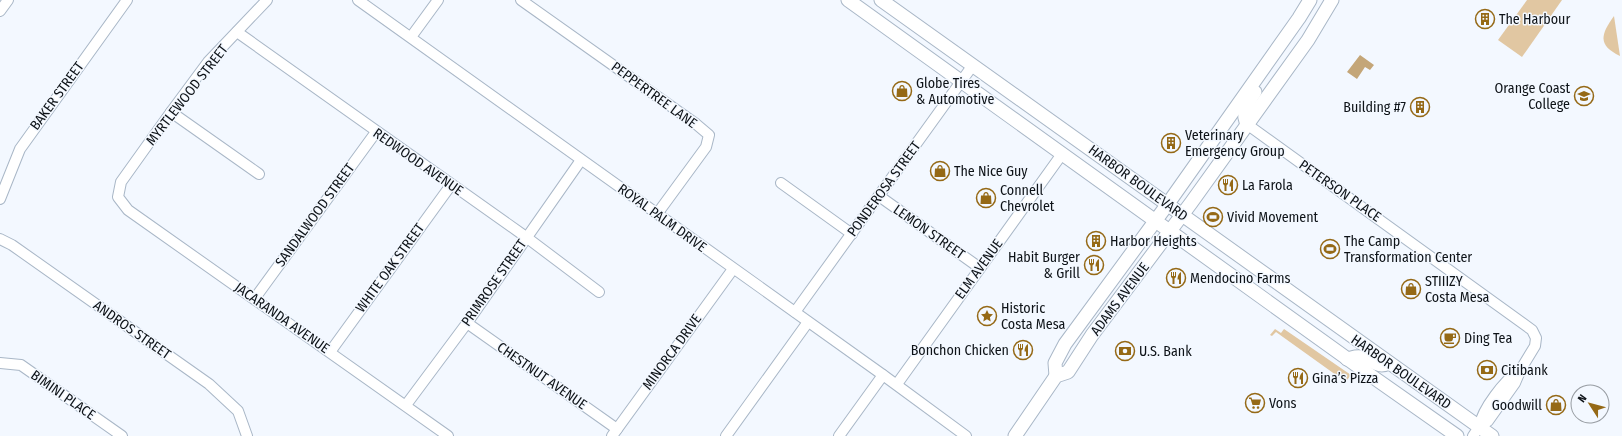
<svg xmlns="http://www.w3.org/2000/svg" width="1622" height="436" font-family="'Fira Sans Condensed',sans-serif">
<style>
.green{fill:#e1c7a2}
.water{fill:#c4a678}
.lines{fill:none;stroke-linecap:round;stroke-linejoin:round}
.minor-casing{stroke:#a9b7c7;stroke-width:12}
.major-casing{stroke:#a9b7c7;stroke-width:15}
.minor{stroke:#fff;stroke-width:10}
.major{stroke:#fff;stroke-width:13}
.labels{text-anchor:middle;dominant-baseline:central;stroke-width:3;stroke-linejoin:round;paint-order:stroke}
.poi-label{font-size:14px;fill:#0d1217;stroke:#f3f8ff;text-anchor:start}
.street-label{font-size:14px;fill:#0d1217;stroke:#f3f8ff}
</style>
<rect width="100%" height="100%" fill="#f3f8ff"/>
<g class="green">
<path d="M1527 0H1562L1522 57 1498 40Z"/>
<path d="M1614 16 1620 56C1597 45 1601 34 1614 16Z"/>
<path d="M1275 329 1281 333 1284 329 1351 375 1347 380 1345 379 1343 380 1276 332 1272 336 1270 335Z"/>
</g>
<path class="water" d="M1360 55 1374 65 1370 70 1365 67 1357 79 1347 72Z"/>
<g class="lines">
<g class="minor-casing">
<g id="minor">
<path d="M267 0 208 62 171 112 121 182 118 197 128 210 448 436"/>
<path d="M358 0 883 375 966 436"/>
<path d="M521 0 696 124 709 135 706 147 657 214"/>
<path d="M0 11 8 0"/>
<path d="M237 32 526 237 599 292"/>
<path d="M411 37 438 0"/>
<path d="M171 112 259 174"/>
<path d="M1248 125 1532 330 1536 338 1535 346 1521 369 1515 383 1488 421 1479 427 1473 436"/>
<path d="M781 183 852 234"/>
<path d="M879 196 980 268"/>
<path d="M0 199 20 149 127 0"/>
<path d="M0 239 12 245 209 384 238 411 247 436"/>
<path d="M255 298 376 132"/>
<path d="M795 312 973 65"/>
<path d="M467 323 617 429"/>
<path d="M330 352 451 185"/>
<path d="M0 363 21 365 122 436"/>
<path d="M897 384 1062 154"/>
<path d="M406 405 467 323 581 160"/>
<path d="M1479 427C1483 407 1504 382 1520 369"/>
<path d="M612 436 733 269"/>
<path d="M726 436 808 322"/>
<path d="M839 436 883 375"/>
</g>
</g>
<g class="major-casing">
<g id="major">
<path d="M848 0 1363 370 1457 436"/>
<path d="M881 0 1492 436"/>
<path d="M1248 125C1240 114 1248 102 1255 92"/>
<path d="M1347 359C1352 358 1356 356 1361 357 1372 359 1377 369 1389 363"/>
<path d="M1056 376 1055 363 1065 344 1167 205 1299 18 1310 0"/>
<path d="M1015 436 1056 376 1068 372 1092 335 1191 203 1308 40 1332 0"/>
</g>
</g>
<use href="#minor" class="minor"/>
<use href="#major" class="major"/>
</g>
<defs>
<g id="building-ring" transform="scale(1)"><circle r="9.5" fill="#f3f8ff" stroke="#956916" stroke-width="1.5"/><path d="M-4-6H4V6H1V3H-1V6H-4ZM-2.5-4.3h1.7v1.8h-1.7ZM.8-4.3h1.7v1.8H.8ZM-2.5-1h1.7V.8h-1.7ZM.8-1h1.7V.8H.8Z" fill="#956916"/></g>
<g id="shop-ring" transform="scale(1)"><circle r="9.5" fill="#f3f8ff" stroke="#956916" stroke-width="1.5"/><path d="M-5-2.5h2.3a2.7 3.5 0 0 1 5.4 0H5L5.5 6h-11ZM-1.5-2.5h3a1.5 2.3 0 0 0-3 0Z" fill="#956916"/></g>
<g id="university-ring" transform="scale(1)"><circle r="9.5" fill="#f3f8ff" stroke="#956916" stroke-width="1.5"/><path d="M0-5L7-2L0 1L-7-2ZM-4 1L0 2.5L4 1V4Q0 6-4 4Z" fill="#956916"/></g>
<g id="restaurant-ring" transform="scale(1)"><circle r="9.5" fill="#f3f8ff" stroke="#956916" stroke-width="1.5"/><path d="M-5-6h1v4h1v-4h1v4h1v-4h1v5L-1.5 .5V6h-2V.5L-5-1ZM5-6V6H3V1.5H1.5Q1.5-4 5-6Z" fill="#956916"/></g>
<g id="stadium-ring" transform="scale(1)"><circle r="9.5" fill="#f3f8ff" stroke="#956916" stroke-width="1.5"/><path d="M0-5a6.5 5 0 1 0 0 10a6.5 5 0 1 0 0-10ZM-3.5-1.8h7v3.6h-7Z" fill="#956916"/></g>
<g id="sight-ring" transform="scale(1)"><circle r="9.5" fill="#f3f8ff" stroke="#956916" stroke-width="1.5"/><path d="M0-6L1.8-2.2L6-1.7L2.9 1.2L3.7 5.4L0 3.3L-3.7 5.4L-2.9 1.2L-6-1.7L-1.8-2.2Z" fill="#956916"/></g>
<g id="cafe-ring" transform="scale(1)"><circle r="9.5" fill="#f3f8ff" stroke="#956916" stroke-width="1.5"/><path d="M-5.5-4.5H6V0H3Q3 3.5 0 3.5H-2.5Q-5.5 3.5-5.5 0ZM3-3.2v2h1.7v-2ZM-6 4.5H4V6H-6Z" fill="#956916"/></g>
<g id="bank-ring" transform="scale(1)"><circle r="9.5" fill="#f3f8ff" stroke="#956916" stroke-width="1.5"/><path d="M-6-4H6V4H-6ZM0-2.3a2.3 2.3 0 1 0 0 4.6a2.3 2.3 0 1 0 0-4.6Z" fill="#956916"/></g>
<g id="supermarket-ring" transform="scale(1)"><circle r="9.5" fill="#f3f8ff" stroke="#956916" stroke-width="1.5"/><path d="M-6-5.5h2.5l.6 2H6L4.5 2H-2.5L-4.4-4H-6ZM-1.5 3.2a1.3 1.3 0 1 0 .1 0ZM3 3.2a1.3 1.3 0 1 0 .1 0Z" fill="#956916"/></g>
</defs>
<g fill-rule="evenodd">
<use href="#building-ring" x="1485" y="19"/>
<use href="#shop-ring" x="902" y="91"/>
<use href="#university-ring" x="1584" y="96"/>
<use href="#building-ring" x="1420" y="107"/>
<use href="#building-ring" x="1171" y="143"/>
<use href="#shop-ring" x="940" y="171"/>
<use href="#restaurant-ring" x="1228" y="185"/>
<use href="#shop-ring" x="986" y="198"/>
<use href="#stadium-ring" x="1213" y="217"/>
<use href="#building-ring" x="1096" y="241"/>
<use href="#stadium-ring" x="1330" y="249"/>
<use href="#restaurant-ring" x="1094" y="265"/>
<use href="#restaurant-ring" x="1176" y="278"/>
<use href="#shop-ring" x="1411" y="289"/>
<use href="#sight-ring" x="987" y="316"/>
<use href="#cafe-ring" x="1450" y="338"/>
<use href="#restaurant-ring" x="1023" y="350"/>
<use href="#bank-ring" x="1125" y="351"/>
<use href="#bank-ring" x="1487" y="370"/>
<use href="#restaurant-ring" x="1298" y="378"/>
<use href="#supermarket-ring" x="1255" y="403"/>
<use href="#shop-ring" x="1556" y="405"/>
</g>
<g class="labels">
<g class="poi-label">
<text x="1499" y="19">The Harbour</text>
<text x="916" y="83">Globe Tires<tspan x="916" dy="16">&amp; Automotive</tspan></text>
<text x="1570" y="88" text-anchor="end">Orange Coast<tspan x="1570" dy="16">College</tspan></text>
<text x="1406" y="107" text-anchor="end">Building #7</text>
<text x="1185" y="135">Veterinary<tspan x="1185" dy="16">Emergency Group</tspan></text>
<text x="954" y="171">The Nice Guy</text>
<text x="1242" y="185">La Farola</text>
<text x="1000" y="190">Connell<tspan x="1000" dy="16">Chevrolet</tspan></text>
<text x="1227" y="217">Vivid Movement</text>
<text x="1110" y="241">Harbor Heights</text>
<text x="1344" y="241">The Camp<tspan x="1344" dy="16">Transformation Center</tspan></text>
<text x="1080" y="257" text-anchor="end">Habit Burger<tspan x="1080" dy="16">&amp; Grill</tspan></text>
<text x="1190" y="278">Mendocino Farms</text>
<text x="1425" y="281">STIIIZY<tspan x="1425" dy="16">Costa Mesa</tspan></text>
<text x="1001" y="308">Historic<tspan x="1001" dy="16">Costa Mesa</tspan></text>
<text x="1464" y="338">Ding Tea</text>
<text x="1009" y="350" text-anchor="end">Bonchon Chicken</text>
<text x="1139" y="351">U.S. Bank</text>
<text x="1501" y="370">Citibank</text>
<text x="1312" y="378">Gina’s Pizza</text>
<text x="1269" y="403">Vons</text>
<text x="1542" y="405" text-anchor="end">Goodwill</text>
</g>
<g class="street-label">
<text transform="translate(187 95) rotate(-52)">MYRTLEWOOD STREET</text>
<text transform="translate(654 95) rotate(36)">PEPPERTREE LANE</text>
<text transform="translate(57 96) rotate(-54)">BAKER STREET</text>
<text transform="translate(418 162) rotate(35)">REDWOOD AVENUE</text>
<text transform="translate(1138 183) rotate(36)">HARBOR BOULEVARD</text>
<text transform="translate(884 189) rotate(-54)">PONDEROSA STREET</text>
<text transform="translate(1340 191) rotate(35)">PETERSON PLACE</text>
<text transform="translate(315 215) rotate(-54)">SANDALWOOD STREET</text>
<text transform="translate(662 218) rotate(36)">ROYAL PALM DRIVE</text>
<text transform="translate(929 232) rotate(35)">LEMON STREET</text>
<text transform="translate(390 268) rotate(-54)">WHITE OAK STREET</text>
<text transform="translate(979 269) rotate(-54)">ELM AVENUE</text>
<text transform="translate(494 283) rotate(-55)">PRIMROSE STREET</text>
<text transform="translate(1120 299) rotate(-53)">ADAMS AVENUE</text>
<text transform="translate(282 318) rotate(35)">JACARANDA AVENUE</text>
<text transform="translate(132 330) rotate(35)">ANDROS STREET</text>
<text transform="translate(672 352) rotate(-54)">MINORCA DRIVE</text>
<text transform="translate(1401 372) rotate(35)">HARBOR BOULEVARD</text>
<text transform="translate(542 376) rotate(35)">CHESTNUT AVENUE</text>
<text transform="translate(63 395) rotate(35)">BIMINI PLACE</text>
</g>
</g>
<g transform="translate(1590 404) rotate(306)"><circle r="19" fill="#f3f8ff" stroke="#979ca2"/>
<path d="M0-3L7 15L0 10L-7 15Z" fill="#956916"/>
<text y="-6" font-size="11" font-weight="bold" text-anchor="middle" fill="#0d1217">N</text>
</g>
</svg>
